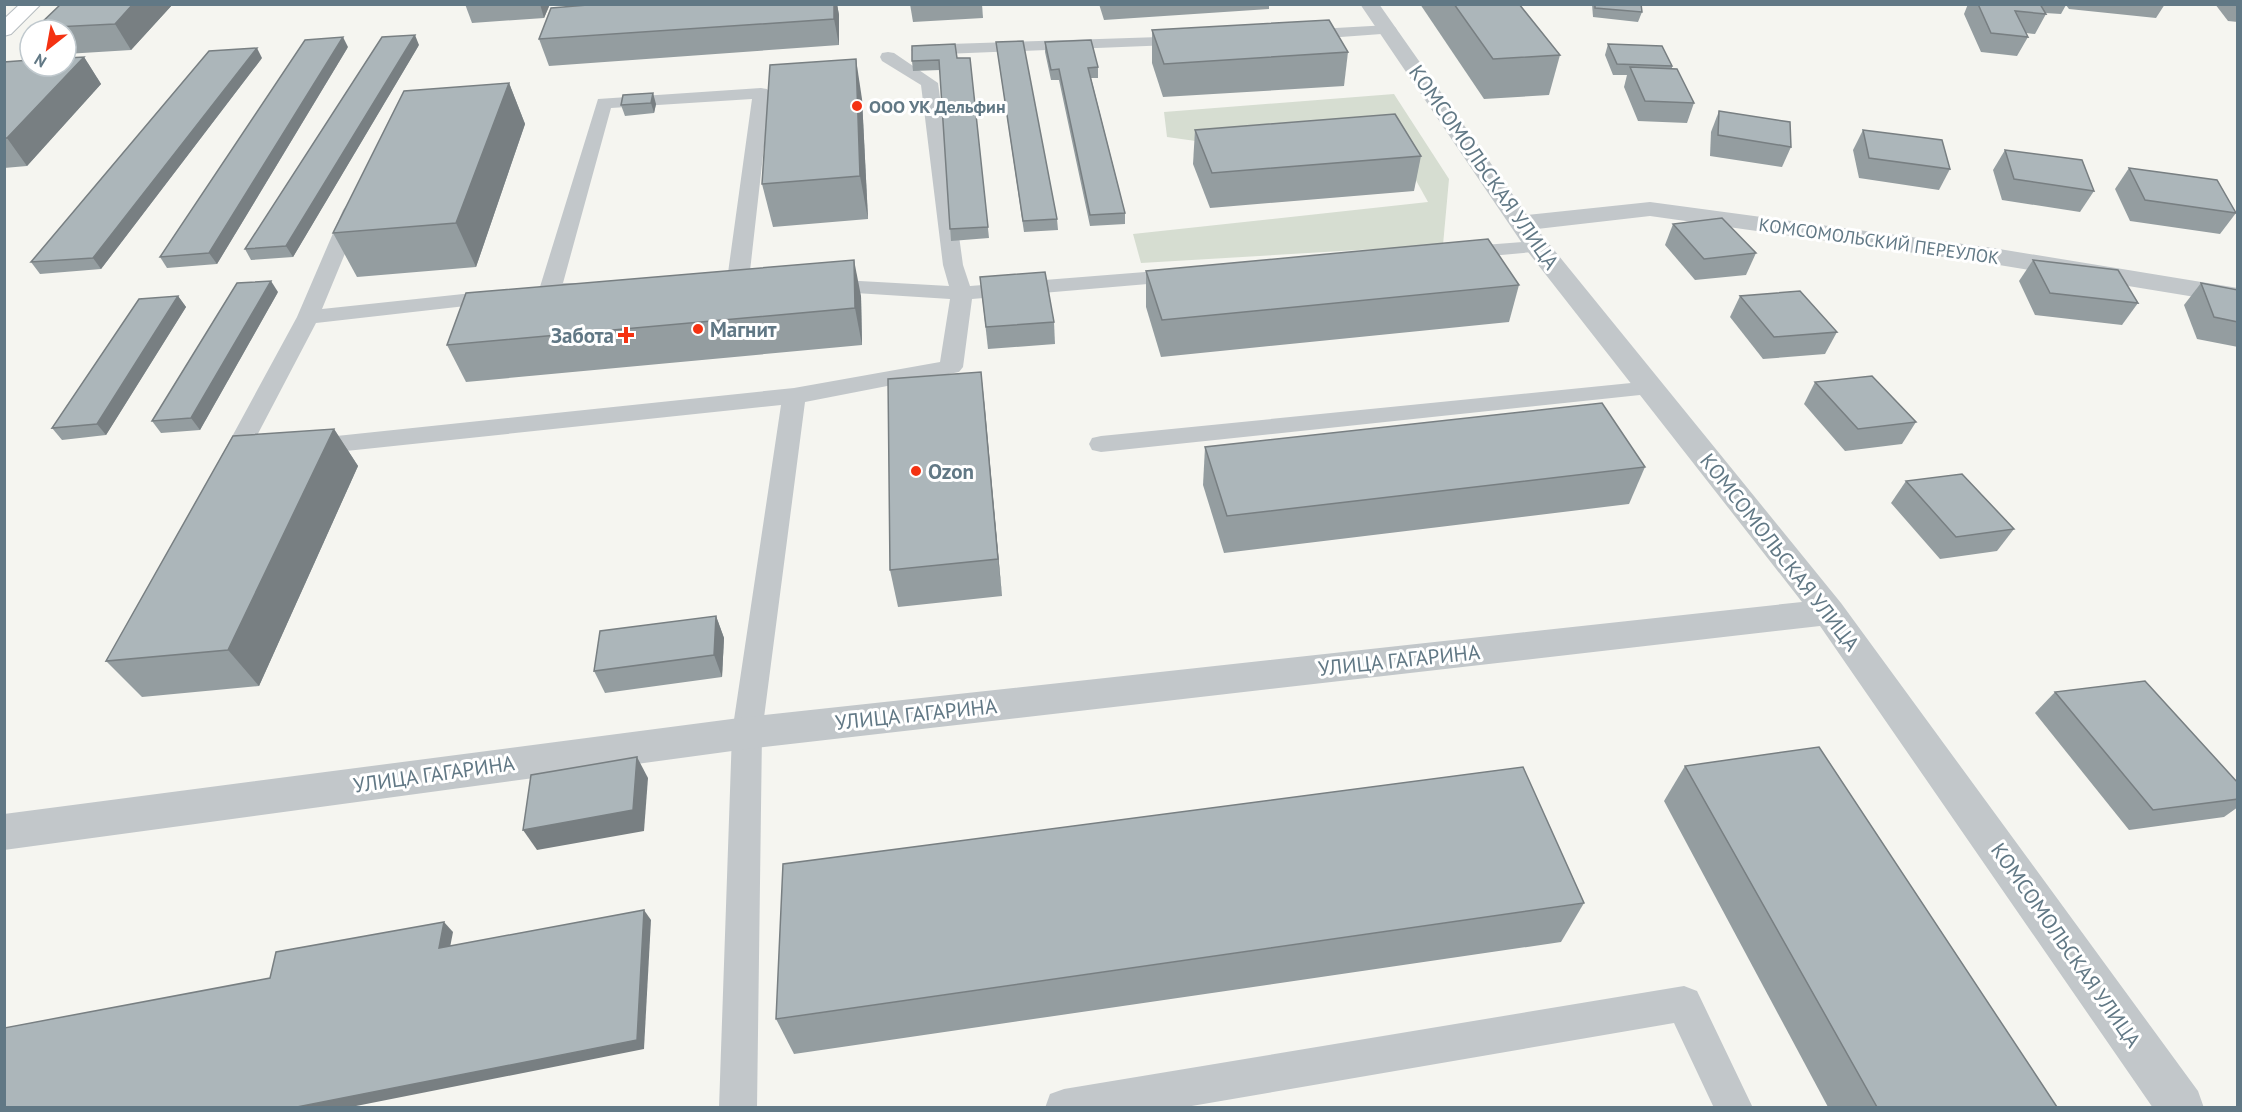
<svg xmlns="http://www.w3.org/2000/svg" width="2242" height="1112" font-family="'PT Sans',sans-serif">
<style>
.green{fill:#d6ddd1}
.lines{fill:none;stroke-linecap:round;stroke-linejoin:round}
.secondary-casing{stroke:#b6bcc0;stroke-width:2}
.lane{fill:#c2c7ca;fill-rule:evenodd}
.street{fill:#c2c7ca;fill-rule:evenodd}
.secondary{fill:#fff;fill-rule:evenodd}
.wall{fill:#949da0}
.shaded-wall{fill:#787f82}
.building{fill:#acb6ba;stroke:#787f82;stroke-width:1.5}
.poi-dot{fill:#f43212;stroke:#fff;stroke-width:2}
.labels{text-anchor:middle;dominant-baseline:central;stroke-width:6;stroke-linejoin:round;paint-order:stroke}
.far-poi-label{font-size:18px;font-weight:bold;fill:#617885;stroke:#fff;text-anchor:start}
.far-street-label{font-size:18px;fill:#617885;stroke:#fff}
.street-label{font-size:21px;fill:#617885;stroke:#fff}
.poi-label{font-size:21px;font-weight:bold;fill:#617885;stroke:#fff;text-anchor:start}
</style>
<rect width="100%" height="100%" fill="#f5f5f0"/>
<path class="green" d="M1394 94 1449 179 1443 245 1141 263 1133 234 1428 202 1393 139 1260 150 1167 137 1164 112Z"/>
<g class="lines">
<g class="secondary-casing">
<path id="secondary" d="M20 4H41L11 34 4 36V19Z"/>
</g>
<g class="lane">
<path d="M1389 25 1395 27 1397 30 1395 33 1300 40 1292 35 1300 30Z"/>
<path d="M1190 36 1198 41 1196 44 919 55 911 50 919 45Z"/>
<path d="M888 52 894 53 938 83 963 265 970 286 1183 269 1190 271 1194 275 1190 279 1183 281 972 299 963 367 959 372 805 402 762 733 757 1108H719L732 733 781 405 308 455 299 453 296 447 299 441 308 439 794 388 940 362 950 299 824 291 816 290 813 285 816 280 824 279 949 286 943 265 921 85 882 61 880 57 882 53Z"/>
<path d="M761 88 767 89 770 93 749 280 746 285 738 286 730 285 727 280 752 99 611 108 563 283H590L593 288 590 293C575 296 557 298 542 295L539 290 598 99Z"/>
<path d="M353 204 360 206 363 210 322 309 501 290 509 291 512 296 509 301 501 302 316 323 252 445 258 447 261 453 258 459 234 463 225 461 222 455 297 317 343 210 346 206Z"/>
<path d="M1537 241 1544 243 1547 247 1544 251 1458 259 1451 257 1448 253 1451 249 1458 247Z"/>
<path d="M1651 381 1659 383 1663 388 1659 393 1101 452 1092 450 1089 444 1092 438 1101 436Z"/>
<path d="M1684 986 1697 991 1753 1108H1714L1674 1023 1180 1108H1045L1050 1094 1064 1089Z"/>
</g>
<path class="street" d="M1360 4H1379L1527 215 1650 202 1993 248 2238 288V304L1993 264 1650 216 1537 229 1841 603 2198 1091 2204 1108H2153L1820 626 747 749 4 850V814L747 717 1802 602 1528 252Z"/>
<use href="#secondary" class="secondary"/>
</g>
<g class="wall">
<path d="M61 4H173L131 50 66 54V30H37L36 28Z"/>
<path d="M465 4H550L544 18 472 23Z"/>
<path d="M600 4H837L839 15V45L549 66 539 39Z"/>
<path d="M910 4H982L983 18 913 22Z"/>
<path d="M1099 4H1269V9L1104 20Z"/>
<path d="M1420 4H1519L1560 55 1549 95 1484 99Z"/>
<path d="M1592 4H1641L1642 12 1638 22 1593 17Z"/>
<path d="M1968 4H2165L2156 18 2069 9 2066 5 2061 14 2045 13 2046 14 2035 34 2026 33 2028 37 2017 56 1981 52 1964 14Z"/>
<path d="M2215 4H2238V22L2228 21Z"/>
<path d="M1152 30 1348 52 1344 86 1163 97 1152 63Z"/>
<path d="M996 42 1057 219 1058 230 1024 232Z"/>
<path d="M1045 42 1098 67V78H1091L1125 213V224L1090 226 1059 80H1051L1045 52Z"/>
<path d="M1608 44 1672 66V69L1694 103 1687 123 1638 121 1624 87 1627 75H1613L1605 55Z"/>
<path d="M419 45 293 257 251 260 245 249Z"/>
<path d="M348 47 217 264 167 268 160 257Z"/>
<path d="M84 57 101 84 27 166 4 168V62Z"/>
<path d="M262 58 101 269 40 274 31 262Z"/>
<path d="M970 58 989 238 951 241 940 70 913 71 912 61Z"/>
<path d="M509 83 525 124 476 267 357 277 333 233Z"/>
<path d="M623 95 656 104 654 113 625 116 621 105Z"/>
<path d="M862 99 868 219 773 227 762 184Z"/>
<path d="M1719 111 1791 147 1782 167 1710 156 1711 132Z"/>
<path d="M1195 130 1421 156 1414 191 1210 208 1193 164Z"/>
<path d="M1863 130 1950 169 1939 190 1859 178 1853 150Z"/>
<path d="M2005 150 2094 191 2080 212 2002 200 1993 170Z"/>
<path d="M2129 168 2236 213 2220 234 2130 221 2115 189Z"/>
<path d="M1673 224 1756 253 1746 275 1695 280 1665 245Z"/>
<path d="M2033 260 2138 303 2122 325 2035 315 2019 281Z"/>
<path d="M1146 271 1519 285 1509 322 1161 357 1146 307Z"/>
<path d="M980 277 1054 322 1055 344 988 349Z"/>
<path d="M2201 283 2238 290V347L2197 339 2184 305Z"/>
<path d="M278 292 200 430 161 433 152 421Z"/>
<path d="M178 296 186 307 106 435 62 440 52 428Z"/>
<path d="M861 296 862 345 466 382 447 345Z"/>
<path d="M1740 296 1837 332 1825 354 1763 359 1730 317Z"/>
<path d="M981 372 1002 596 898 607 890 570Z"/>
<path d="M1815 382 1916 422 1902 444 1845 451 1804 404Z"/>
<path d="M334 429 358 466 259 686 142 697 106 661Z"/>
<path d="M1205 447 1645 467 1629 504 1224 553 1203 485Z"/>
<path d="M1906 481 2014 529 1997 551 1940 559 1891 503Z"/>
<path d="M716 616 724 638 722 677 605 693 594 671Z"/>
<path d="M2055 692 2238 783V807L2224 817 2129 830 2035 713Z"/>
<path d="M1685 766 2057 1107H1828L1664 801Z"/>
<path d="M1584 903 1561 942 794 1054 776 1019Z"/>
</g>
<g class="shaded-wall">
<path d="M133 4H173L131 50 115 24Z"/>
<path d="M540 4H550L544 18Z"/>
<path d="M834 4H837L839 15V45L834 19Z"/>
<path d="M415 35 419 45 293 257 286 246Z"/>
<path d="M343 37 348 47 217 264 209 253Z"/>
<path d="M257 48 262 58 101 269 93 258Z"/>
<path d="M84 57 101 84 27 166 7 138Z"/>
<path d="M856 59 862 99 868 219 860 176Z"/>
<path d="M509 83 525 124 476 267 456 223Z"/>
<path d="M653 93 656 104 654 113 651 103Z"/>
<path d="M854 260 861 296 862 345 855 308Z"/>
<path d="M271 281 278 292 200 430 191 418Z"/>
<path d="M178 296 186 307 106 435 97 424Z"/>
<path d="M981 372 985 409 1002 596 998 559Z"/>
<path d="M334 429 358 466 259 686 228 650Z"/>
<path d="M716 616 724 638 722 677 714 655Z"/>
<path d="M637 757 648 778 644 831 537 850 523 830Z"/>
<path d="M644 910 651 920 644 1049 351 1107H297Z"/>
<path d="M444 922 453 932 448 958 439 948Z"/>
</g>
<g class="building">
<path d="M61 4H133L115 24 36 28Z"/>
<path d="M600 4H834V19L539 39 551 8Z"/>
<path d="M1454 4H1519L1560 55 1493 59Z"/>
<path d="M1595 4H1641L1642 12 1595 8Z"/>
<path d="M1978 4H2040L2046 14 2015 11 2028 37 1991 33Z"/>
<path d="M1329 20 1348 52 1164 64 1152 30Z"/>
<path d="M415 35 286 246 245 249 382 37Z"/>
<path d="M343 37 209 253 160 257 305 40Z"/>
<path d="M1091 40 1098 67 1088 68 1125 213 1090 215 1059 69 1051 70 1045 42Z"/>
<path d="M1023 41 1057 219 1023 221 996 42Z"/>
<path d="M955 44 957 58H970L988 227 950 229 939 60 912 61V46Z"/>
<path d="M1608 44 1662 46 1672 66 1617 64Z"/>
<path d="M257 48 93 258 31 262 209 51Z"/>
<path d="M84 57 7 138H4V62L30 60V66H66V58Z"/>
<path d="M856 59 860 176 762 184 770 65Z"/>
<path d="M1630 67 1677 69 1694 103 1645 101Z"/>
<path d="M509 83 456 223 333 233 404 91Z"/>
<path d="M653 93 651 103 621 105 623 95Z"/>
<path d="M1719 111 1790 122 1791 147 1718 135Z"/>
<path d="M1395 114 1421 156 1212 173 1195 130Z"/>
<path d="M1863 130 1942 140 1950 169 1869 158Z"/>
<path d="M2005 150 2082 160 2094 191 2014 179Z"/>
<path d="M2129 168 2217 180 2236 213 2145 200Z"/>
<path d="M1722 218 1756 253 1704 259 1673 224Z"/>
<path d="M1488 239 1519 285 1162 320 1146 271Z"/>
<path d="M854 260 855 308 447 345 466 293Z"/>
<path d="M2033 260 2118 270 2138 303 2050 293Z"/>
<path d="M1045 272 1054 322 986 327 980 277Z"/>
<path d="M271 281 191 418 152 421 237 283Z"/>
<path d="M2201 283 2238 290V322L2214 317Z"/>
<path d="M1800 291 1837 332 1774 337 1740 296Z"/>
<path d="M178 296 97 424 52 428 139 299Z"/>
<path d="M981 372 998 559 890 570 888 379Z"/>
<path d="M1872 376 1916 422 1858 429 1815 382Z"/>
<path d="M1602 403 1645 467 1227 516 1205 447Z"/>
<path d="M334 429 228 650 106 661 233 436Z"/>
<path d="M1962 474 2014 529 1956 537 1906 481Z"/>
<path d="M716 616 714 655 594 671 600 631Z"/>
<path d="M2145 681 2238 783V799L2153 810 2055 692Z"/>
<path d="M1819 747 2057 1107H1877L1685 766Z"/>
<path d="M637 757 633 810 523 830 531 775Z"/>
<path d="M1523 767 1584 903 776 1019 783 864Z"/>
<path d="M644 910 637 1040 297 1107H4V1028L270 978 276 952 444 922 439 948Z"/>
</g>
<g class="poi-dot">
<circle cx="857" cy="106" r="6"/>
<circle cx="698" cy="329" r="6"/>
<path d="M623 326h6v6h6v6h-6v6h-6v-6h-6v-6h6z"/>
<circle cx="916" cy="471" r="6"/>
</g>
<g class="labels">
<g class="far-poi-label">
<text x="869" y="106">ООО УК Дельфин</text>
</g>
<g class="far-street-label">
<text transform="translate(1879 241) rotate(8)">КОМСОМОЛЬСКИЙ ПЕРЕУЛОК</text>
</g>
<g class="street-label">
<text transform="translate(1484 167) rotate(55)">КОМСОМОЛЬСКАЯ УЛИЦА</text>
<text transform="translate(1780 552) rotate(52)">КОМСОМОЛЬСКАЯ УЛИЦА</text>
<text transform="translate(1399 660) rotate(-6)">УЛИЦА ГАГАРИНА</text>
<text transform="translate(916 714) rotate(-6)">УЛИЦА ГАГАРИНА</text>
<text transform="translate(434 774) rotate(-8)">УЛИЦА ГАГАРИНА</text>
<text transform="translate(2066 945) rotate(55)">КОМСОМОЛЬСКАЯ УЛИЦА</text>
</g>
<g class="poi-label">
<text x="710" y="329">Магнит</text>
<text x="614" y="335" text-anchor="end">Забота</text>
<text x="928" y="471">Ozon</text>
</g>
</g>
<rect width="2242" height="1112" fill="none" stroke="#617885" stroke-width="12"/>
<g transform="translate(48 48) rotate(211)"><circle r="28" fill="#ffffff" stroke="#c0c9ce" stroke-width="1.5"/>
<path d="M0-4.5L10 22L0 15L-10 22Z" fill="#f43212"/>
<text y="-9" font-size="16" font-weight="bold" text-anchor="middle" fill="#617885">N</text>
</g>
</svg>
